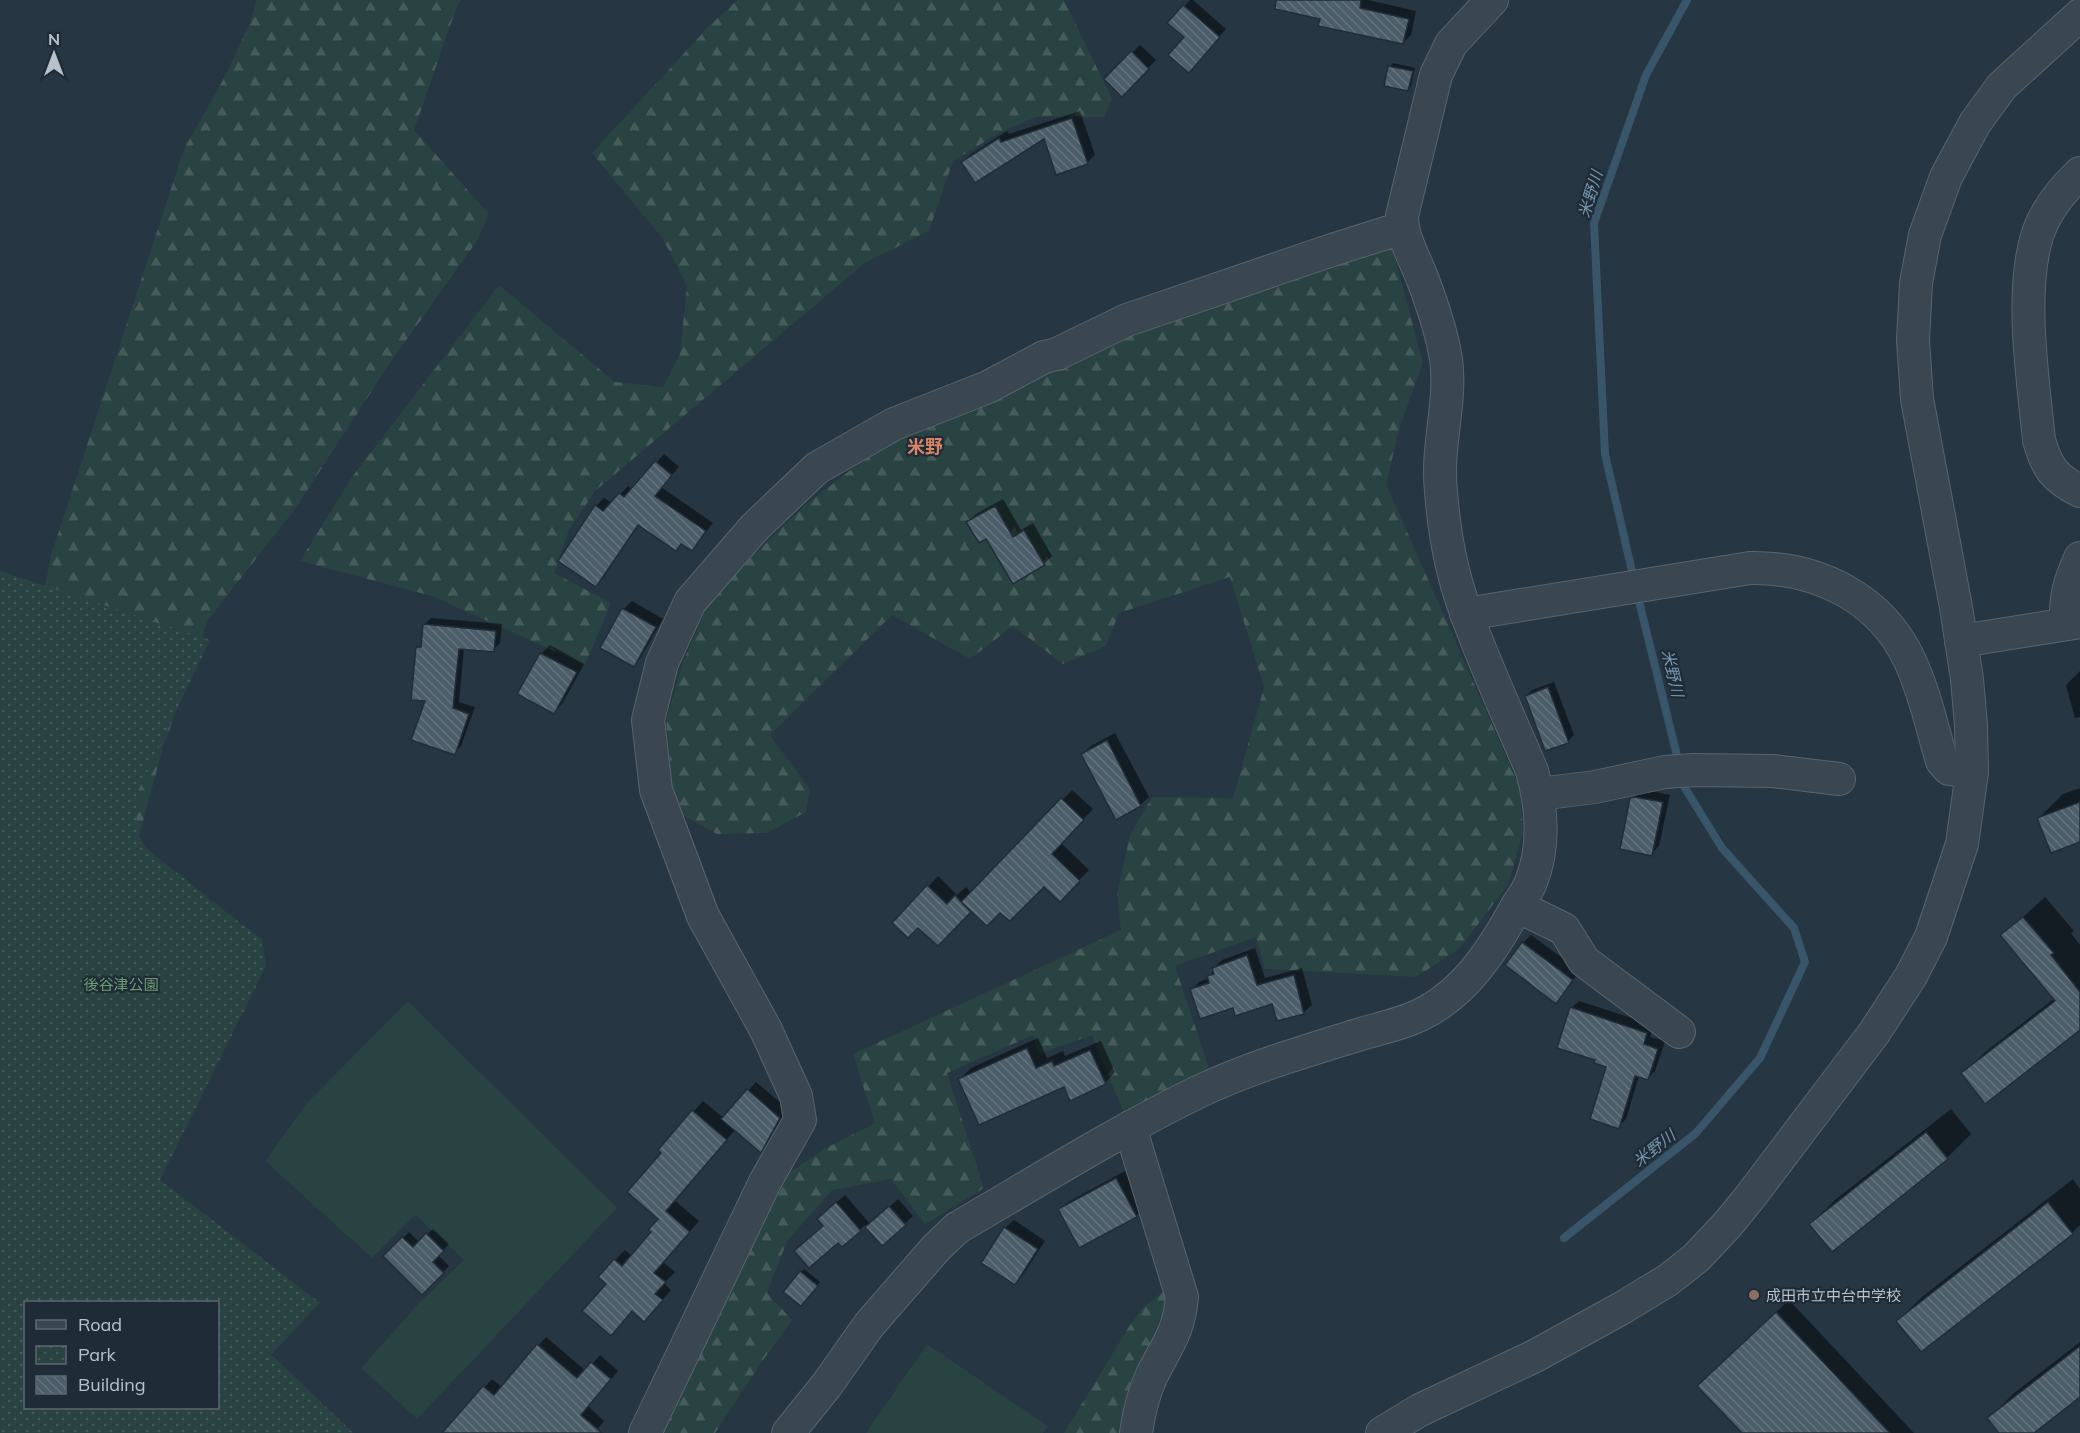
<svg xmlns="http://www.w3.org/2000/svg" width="2080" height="1433" font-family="Mulish,'Noto Sans JP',sans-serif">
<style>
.forest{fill:url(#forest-firs)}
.park{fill:url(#park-dots);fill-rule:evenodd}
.pitch{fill:#284341}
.shadow{fill:#0007}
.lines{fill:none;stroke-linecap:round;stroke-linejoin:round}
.stream{stroke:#395569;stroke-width:8}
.building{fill:url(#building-back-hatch);stroke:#212e39;stroke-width:1.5}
.minor-casing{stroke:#58656f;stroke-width:34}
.minor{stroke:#3a4751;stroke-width:32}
.education-dot{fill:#8d6e63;stroke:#1f2c37;stroke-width:2}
.labels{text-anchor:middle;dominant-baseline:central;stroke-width:4.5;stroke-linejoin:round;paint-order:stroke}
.park-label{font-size:15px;fill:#6d9d71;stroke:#1f2c37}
.poi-label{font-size:15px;fill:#b7c2cb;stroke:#1f2c37;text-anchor:start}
.water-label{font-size:16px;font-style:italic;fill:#7697af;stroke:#1f2c37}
.quarter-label{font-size:18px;font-weight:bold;fill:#d88566;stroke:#1f2c37}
</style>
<defs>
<pattern id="forest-firs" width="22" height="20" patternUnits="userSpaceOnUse" patternTransform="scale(1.5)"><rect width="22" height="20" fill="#284341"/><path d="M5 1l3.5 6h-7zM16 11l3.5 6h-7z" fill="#455c5b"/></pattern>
<pattern id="park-dots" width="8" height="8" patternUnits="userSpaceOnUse" patternTransform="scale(1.5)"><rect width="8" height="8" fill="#284341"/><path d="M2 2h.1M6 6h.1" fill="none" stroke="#455c5b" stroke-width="1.8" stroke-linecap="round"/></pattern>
<pattern id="building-back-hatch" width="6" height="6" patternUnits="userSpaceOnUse" patternTransform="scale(1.5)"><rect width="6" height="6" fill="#4c5e6a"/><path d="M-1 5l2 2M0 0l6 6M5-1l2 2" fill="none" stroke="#64737e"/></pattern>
</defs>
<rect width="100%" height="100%" fill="#263642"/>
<g class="forest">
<path d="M256 0H461L456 9 414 130 489 214 477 241 390 363 295 509 208 620 162 751 139 836 152 858 262 939 266 966 196 975 38 619 52 552 184 149 223 80 250 23Z"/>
<path d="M738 0H1064L1112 99 1104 117H1036L999 133 953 161 929 231 865 263 595 491 569 530 554 573 611 603 585 665 432 596 300 561 352 477 499 285 615 382 663 387 680 354 687 286 663 239 592 153 711 24Z"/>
<path d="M1392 247 1423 363 1400 426 1386 484 1520 788 1523 833 1508 885 1459 949 1416 977 1265 969 1256 937 1175 966 1210 1071 1123 1111 1092 1035 1039 1054 1033 1035 947 1073 984 1188 925 1224 891 1179 832 1190 787 1241 767 1293 792 1320 763 1360 715 1433H658L787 1174 824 1149 875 1123 853 1054 1121 930 1117 894 1130 835 1152 797 1233 798 1264 687 1230 577 1119 613 1106 646 1063 664 1013 626 970 659 892 615 770 735 810 790 806 812 767 833 717 834 675 811 666 721 683 662 711 597 804 506 880 447 1126 332Z"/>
<path d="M1167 1289 1168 1298 1121 1418 1119 1433H1064L1130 1325 1143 1307Z"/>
</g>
<path class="park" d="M0 571 210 640 136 795 137 841 260 939 266 966 160 1180 320 1303 271 1354 353 1433H0ZM26 1302H218V1408H26Z"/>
<g class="pitch">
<path d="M408 1001 617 1208 417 1419 361 1368 419 1303 464 1260 415 1215 372 1258 265 1161 305 1105Z"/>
<path d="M927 1344 1048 1426 1043 1433H866Z"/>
</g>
<g class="shadow">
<path d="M1190 0H1193L1226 29 1196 64 1186 36 1169 23Z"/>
<path d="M1309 0H1368L1416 11 1411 35 1403 43 1321 18Z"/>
<path d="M1140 45 1156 60 1122 95 1106 79Z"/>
<path d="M1393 63 1415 68 1411 86 1408 90 1390 67Z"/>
<path d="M1080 111 1095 155 1087 163 1045 137 963 162 971 154 1007 131 1009 134Z"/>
<path d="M664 454 679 467 661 487 713 523 699 541 691 549 682 543 639 524 604 577 596 585 560 561 596 506 604 498 612 503 628 486 633 490Z"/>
<path d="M1003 499 1021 530 1033 523 1052 556 1044 564 986 537 968 522 976 514Z"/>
<path d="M632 601 663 619 641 657 633 665 602 647 624 609Z"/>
<path d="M431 618 502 624 500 643 493 650 464 648 459 702 475 707 461 746 454 753 427 700 418 648 423 643 425 624Z"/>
<path d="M550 645 584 664 562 704 554 712 519 694 541 654Z"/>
<path d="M2080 671V717L2075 718 2066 685Z"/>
<path d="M1554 682 1574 735 1568 741 1526 696 1532 690Z"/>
<path d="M1115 733 1149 797 1140 805 1083 754 1091 746Z"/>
<path d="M2080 788V840L2039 818 2063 794Z"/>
<path d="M1643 789 1670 795 1659 846 1651 854 1632 799 1640 790Z"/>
<path d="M1072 790 1093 809 1061 843 1089 870 1060 900 1044 885 1000 911 971 909 938 944 918 926 894 923 938 876 957 895 966 887 971 893Z"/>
<path d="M2045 897 2074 931 2071 933 2080 945V1028L1963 1073 1984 1053 2055 998 2002 936Z"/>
<path d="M1531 935 1580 971 1556 1002 1523 943Z"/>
<path d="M1255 948 1265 978 1302 968 1312 1005 1303 1013 1273 1002 1233 1006 1191 990 1199 982 1209 978V976L1214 971V968L1222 960Z"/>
<path d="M1579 1001 1654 1025 1650 1037 1665 1041 1655 1071 1648 1078 1639 1076 1626 1119 1618 1127 1608 1066 1571 1008Z"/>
<path d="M1038 1038 1047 1058 1063 1051 1065 1056 1101 1041 1115 1072 1105 1083 960 1079 971 1068Z"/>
<path d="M756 1082 788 1109 769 1143 761 1151 736 1129 674 1200 699 1221 663 1262 675 1272 664 1283 671 1290 654 1310H633L621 1324 608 1284 615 1260 625 1250 632 1256 653 1232 660 1218 663 1153 660 1150 703 1101 724 1118Z"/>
<path d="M1951 1109 1971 1134 1947 1158 1811 1224 1835 1200Z"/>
<path d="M1125 1171 1144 1208 1136 1216 1060 1210 1068 1202Z"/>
<path d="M2073 1179 2080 1189V1225L2072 1233 1898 1321 1922 1297Z"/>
<path d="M845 1195 870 1224 898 1199 913 1216 882 1244 865 1225 842 1245 825 1225 827 1211Z"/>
<path d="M1014 1220 1045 1241 1023 1275 1014 1284 1005 1228Z"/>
<path d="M433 1229 449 1244 438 1255 449 1266 422 1293 385 1256 409 1232 419 1242Z"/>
<path d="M804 1269 820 1282 805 1301 801 1272Z"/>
<path d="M1789 1300 1914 1433H1744L1712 1373Z"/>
<path d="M546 1337 586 1371 600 1355 618 1371 588 1406 604 1421 594 1433H444L492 1379 502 1387Z"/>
<path d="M2080 1342V1395L2031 1433H2001L1989 1418 2013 1394Z"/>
</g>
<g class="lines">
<g class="stream">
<path d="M1634 580 1605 454 1594 223 1646 75 1687 0"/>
<path d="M1637 593 1679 764"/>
<path d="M1564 1238 1696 1133 1760 1058 1805 962 1794 928 1722 848 1685 788 1682 776"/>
</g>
</g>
<g class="building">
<path d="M1276 0H1361L1360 8 1409 19 1403 44 1318 26 1320 19 1275 9Z"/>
<path d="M1183 5 1220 37 1189 73 1168 55 1184 37 1167 23Z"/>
<path d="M1131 51 1149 69 1122 97 1104 79Z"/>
<path d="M1388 66 1413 71 1408 91 1384 86Z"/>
<path d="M1072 118 1088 164 1056 175 1044 139 975 183 961 162 999 138 1001 142Z"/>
<path d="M655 461 672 475 655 496 706 531 692 551 681 544 676 551 638 525 596 587 558 561 595 505 603 511 619 493 624 497Z"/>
<path d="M995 506 1013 537 1024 530 1045 565 1013 584 986 539 979 543 966 522Z"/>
<path d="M622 608 656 627 634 667 600 648Z"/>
<path d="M423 624 496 631 494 652 459 649 453 708 469 714 455 755 411 740 425 701 411 700 416 647H421Z"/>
<path d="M540 653 577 672 554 714 517 694Z"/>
<path d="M1548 687 1569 743 1545 751 1525 696Z"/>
<path d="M1107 740 1141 806 1116 820 1081 754Z"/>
<path d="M1634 797 1663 802 1652 856 1620 849 1630 798Z"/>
<path d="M1061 798 1084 820 1052 854 1080 881 1060 902 1044 887 1010 921 1000 913 987 926 961 902 971 912 938 946 918 928 908 938 892 923 927 885 947 904 955 895 961 902Z"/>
<path d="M2080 802V842L2051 853 2037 818Z"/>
<path d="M2023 917 2054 953 2051 955 2080 992V1030L1985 1104 1961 1073 2055 1001 2000 935Z"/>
<path d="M1522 942 1573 980 1556 1004 1505 965Z"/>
<path d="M1247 955 1257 985 1294 975 1304 1014 1277 1021 1272 1004 1235 1016 1233 1008 1200 1019 1190 989 1209 983 1207 976 1214 974 1212 968Z"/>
<path d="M1570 1007 1647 1033 1644 1044 1658 1049 1648 1080 1635 1076 1619 1129 1590 1119 1606 1067 1594 1063 1595 1060 1557 1048Z"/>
<path d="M1027 1048 1036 1068 1052 1061 1054 1066 1090 1050 1106 1084 1070 1101 1064 1087 979 1125 958 1079Z"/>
<path d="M747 1089 780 1118 761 1153 721 1119Z"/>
<path d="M692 1110 727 1140 666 1211 690 1232 654 1273 666 1282 655 1294 663 1300 644 1322 632 1311 611 1336 582 1311 606 1284 598 1277 614 1259 622 1266 651 1232 648 1230 658 1219 627 1192 661 1153 658 1150Z"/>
<path d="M1926 1132 1948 1159 1832 1252 1809 1224Z"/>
<path d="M1116 1178 1137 1217 1079 1248 1058 1209Z"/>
<path d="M836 1202 861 1231 842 1247 838 1243 809 1268 794 1251 823 1226 817 1219Z"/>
<path d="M2048 1202 2073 1234 1921 1352 1896 1321Z"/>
<path d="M889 1206 906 1225 882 1246 865 1227Z"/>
<path d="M1004 1227 1038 1249 1015 1285 981 1263Z"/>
<path d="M426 1233 444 1251 433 1262 444 1273 422 1295 383 1256 402 1237 413 1247Z"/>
<path d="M800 1271 818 1286 801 1306 783 1292Z"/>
<path d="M1776 1312 1890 1433H1742L1697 1386Z"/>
<path d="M537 1344 577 1378 591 1362 611 1379 581 1415 602 1433H442L483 1386 494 1395Z"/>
<path d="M2080 1346V1397L2034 1433H1999L1987 1418Z"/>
</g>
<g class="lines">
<g class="minor-casing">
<g id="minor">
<path d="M2080 173C2062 190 2046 210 2038 233 2019 291 2033 379 2039 440 2047 468 2054 478 2080 491"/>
<path d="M1466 614 1750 568C1818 567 1881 598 1910 661 1925 693 1932 728 1942 761L1949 769 1972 772"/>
<path d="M2066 624C2065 597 2069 583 2080 558"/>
<path d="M1961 641 2080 622"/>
<path d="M1539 794 1595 787 1665 772 1694 770 1773 771 1839 779"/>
<path d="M1517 906 1564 929 1584 961 1679 1032"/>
<path d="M1130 1127 1182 1297C1179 1332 1167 1345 1152 1375 1143 1394 1139 1412 1136 1433"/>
<path d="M645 1433 765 1182 800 1120 796 1096 766 1030 703 916 656 790 648 720 662 663 690 602 755 527 817 468 894 424 988 387 1044 357 1057 354 1127 320 1329 251 1402 228"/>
<path d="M788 1433 826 1386 869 1325 936 1248 957 1228C1036 1182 1116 1132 1198 1092 1246 1069 1299 1053 1351 1037 1372 1030 1400 1025 1420 1015 1466 993 1494 948 1517 906 1522 898 1528 890 1531 882 1545 847 1542 807 1532 771 1510 719 1486 668 1467 615 1452 576 1444 532 1441 491 1436 446 1452 403 1446 359 1442 333 1432 304 1423 280 1415 259 1402 238 1402 216L1436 75 1451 44 1492 0"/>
<path d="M1382 1433 1420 1410 1533 1357 1622 1308 1668 1280 1696 1258 1728 1224 1750 1197 1874 1033 1911 976 1931 937 1962 844 1972 772 1971 725 1967 679 1956 607 1917 399 1913 340 1916 283 1925 235 1946 177 1975 123 2002 86 2080 15"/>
</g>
</g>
<use href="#minor" class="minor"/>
</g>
<circle class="education-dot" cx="1754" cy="1295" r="6"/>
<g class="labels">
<g class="park-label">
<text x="121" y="984">後谷津公園</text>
</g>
<g class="poi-label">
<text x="1766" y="1295">成田市立中台中学校</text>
</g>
<g class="water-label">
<text transform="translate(1590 194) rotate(-73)">米野川</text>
<text transform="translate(1673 673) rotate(77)">米野川</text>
<text transform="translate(1654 1148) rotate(-38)">米野川</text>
</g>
<g class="quarter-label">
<text x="925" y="446">米野</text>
</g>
</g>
<rect x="24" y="1301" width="195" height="108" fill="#1f2c37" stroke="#5c6872" stroke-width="1.5"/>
<rect x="36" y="1320" width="30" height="9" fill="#3a4751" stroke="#5c6872" stroke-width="1.5"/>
<text x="78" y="1331" font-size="18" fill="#b7c2cb">Road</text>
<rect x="36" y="1346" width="30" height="18" fill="url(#park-dots)" stroke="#5c6872" stroke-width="1.5"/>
<text x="78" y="1361" font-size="18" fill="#b7c2cb">Park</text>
<rect x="36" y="1376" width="30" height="18" fill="url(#building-back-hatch)" stroke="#5c6872" stroke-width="1.5"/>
<text x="78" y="1391" font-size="18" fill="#b7c2cb">Building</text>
<g transform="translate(54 54)" stroke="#1f2c37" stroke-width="4.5" paint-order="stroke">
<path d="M0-4.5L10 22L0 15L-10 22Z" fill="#b7c2cb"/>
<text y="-9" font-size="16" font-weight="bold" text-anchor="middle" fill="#b7c2cb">N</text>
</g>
</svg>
